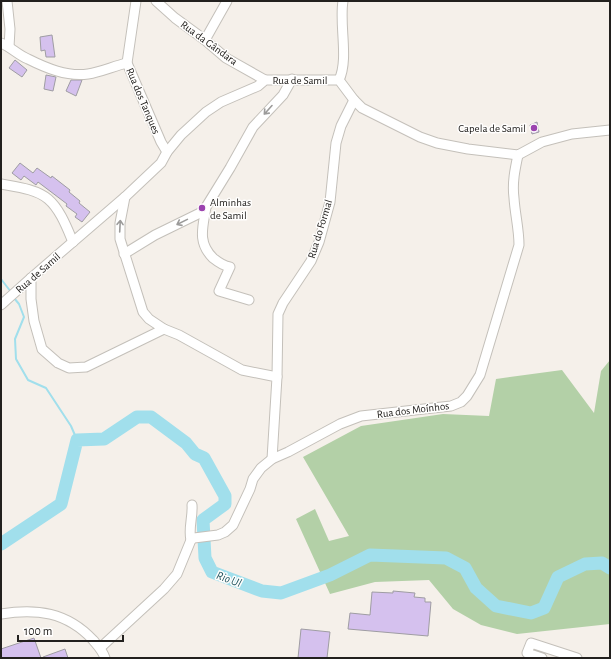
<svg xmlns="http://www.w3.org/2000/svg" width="611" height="659" font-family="'Alegreya Sans',sans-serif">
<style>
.green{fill:#b3d0a7}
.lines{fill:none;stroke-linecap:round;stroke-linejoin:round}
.stream{stroke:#a1dfec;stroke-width:2}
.river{stroke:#a1dfec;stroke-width:13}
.building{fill:#d5c1ee;stroke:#9f9da3}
.minor-casing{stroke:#c4c0ba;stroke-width:11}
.minor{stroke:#fff;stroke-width:9}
.oneway{stroke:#9c9b9a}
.poi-dot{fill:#9b43af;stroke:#fffefd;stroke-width:1.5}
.labels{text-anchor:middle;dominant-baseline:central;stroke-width:3;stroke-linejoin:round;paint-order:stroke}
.street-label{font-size:11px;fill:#22201e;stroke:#fffefd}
.poi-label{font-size:11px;fill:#22201e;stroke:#fffefd;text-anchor:end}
.water-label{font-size:12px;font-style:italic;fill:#21555f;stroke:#fffefd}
</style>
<rect width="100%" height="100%" fill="#f5f0ea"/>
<path class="green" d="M610 360V624L517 634 481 625 453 609 429 580 375 582 330 594 296 519 315 509 329 541 349 536 303 457 361 426 443 414 489 416 496 379 562 370 594 413 601 371Z"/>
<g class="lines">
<g class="stream">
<path d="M1 279 11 292"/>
<path d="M14 298 19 304 24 317 15 339 16 359 28 380 46 388 71 426 77 440"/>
</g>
<path class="river" d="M1 544 61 504 77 440 104 439 137 417H151L186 443 195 454 204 458 225 496V504L203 520 205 558 212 572 262 591 281 593 330 575 370 555 446 558 465 568 476 588 496 606 531 613 544 608 558 577 585 564 602 563 610 568"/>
</g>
<g class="building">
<path d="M52 35 55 57H46L45 50 41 51 40 37Z"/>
<path d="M15 60 27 70 22 77 9 68Z"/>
<path d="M46 75 56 77 53 91 44 89Z"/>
<path d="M71 80H82L76 96 66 91Z"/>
<path d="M537 122 539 132 532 134 530 125Z"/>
<path d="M20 163 33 173 37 168 51 178 52 176 70 190 69 192 80 201 79 203 90 212 82 222 75 217 77 214 66 206 67 204 38 182 36 185 24 176 21 180 12 173Z"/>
<path d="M393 591 415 593 414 597 425 598V602H431L428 636 348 629 350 613 370 615 372 592 393 593Z"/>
<path d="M301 629 330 632 327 658H298Z"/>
<path d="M34 638 41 658H1V649Z"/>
<path d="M65 649 68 658H43V657Z"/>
</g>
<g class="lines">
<g class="minor-casing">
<g id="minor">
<path d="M7 1 10 29 9 47"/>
<path d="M136 1 127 63 161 142 167 152"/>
<path d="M156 1 175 18 205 40 226 58 265 80"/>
<path d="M205 40 227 1"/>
<path d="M1 43C11 47 18 55 28 59 46 68 67 77 88 74 101 72 114 66 127 63"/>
<path d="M339 80C349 59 339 25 343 1"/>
<path d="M1 184C17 187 36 189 48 199 60 209 67 228 73 242"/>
<path d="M206 207C203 227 197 242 213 258 218 262 223 266 230 267L219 291 249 300"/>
<path d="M124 254 155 235 200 213 206 207 230 168 253 127 283 95 292 79"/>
<path d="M31 278V299L34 321 42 349 58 363 69 368 86 367 164 329 149 319 143 312 120 239V223L125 197"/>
<path d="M1 305 31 278 125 197 161 163 167 152 181 135 206 112 221 102 258 86 265 80H339L354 100 362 108 420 137 437 143 468 149 518 155 542 142 572 134 610 130"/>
<path d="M164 329 179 335 242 370 277 377 272 459"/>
<path d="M277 377 278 314 283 303 311 261 319 242 330 202 336 143 341 126 354 100"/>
<path d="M191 540C188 529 193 517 192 505"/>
<path d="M1 614C36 608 67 612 93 640 98 646 103 651 105 658"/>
<path d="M100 648 164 589 177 574 191 540 194 538 218 535 225 532 233 525 250 489 253 479 261 468 272 459 288 452 340 424 361 416 451 406 461 402 467 396 480 375 519 245C519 229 515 214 514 198 512 183 515 169 518 155"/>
<path d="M542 658 527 653 531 643 577 658"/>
</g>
</g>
<use href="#minor" class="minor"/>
</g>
<defs><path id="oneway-shaft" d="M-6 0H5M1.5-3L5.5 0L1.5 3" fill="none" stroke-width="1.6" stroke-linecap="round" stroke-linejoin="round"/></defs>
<g class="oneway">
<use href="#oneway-shaft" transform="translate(268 110) rotate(132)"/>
<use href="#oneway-shaft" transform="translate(182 222) rotate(154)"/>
<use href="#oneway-shaft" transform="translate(120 226) rotate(-87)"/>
</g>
<g class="poi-dot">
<circle cx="534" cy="128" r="4"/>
<circle cx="202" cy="208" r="4"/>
</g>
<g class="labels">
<g class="street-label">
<text transform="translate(209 43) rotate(36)">Rua da Gândara</text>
<text x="300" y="80">Rua de Samil</text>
<text transform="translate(143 101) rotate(67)">Rua dos Tanques</text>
<text transform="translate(320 229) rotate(-73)">Rua do Formal</text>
<text transform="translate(38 273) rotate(-41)">Rua de Samil</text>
<text transform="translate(413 410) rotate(-7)">Rua dos Moínhos</text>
</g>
<g class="poi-label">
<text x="526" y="128">Capela de Samil</text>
<text x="210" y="202" text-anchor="start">Alminhas<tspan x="210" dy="13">de Samil</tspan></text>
</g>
<g class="water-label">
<text transform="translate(229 579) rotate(20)">Rio Ul</text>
</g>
</g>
<rect width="611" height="659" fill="none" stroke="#22201e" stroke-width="4"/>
<path d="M18 635v6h105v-6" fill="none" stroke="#22201e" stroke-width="2"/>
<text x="24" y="635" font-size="12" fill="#22201e" stroke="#fffefd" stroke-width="3" paint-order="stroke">100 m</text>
</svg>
